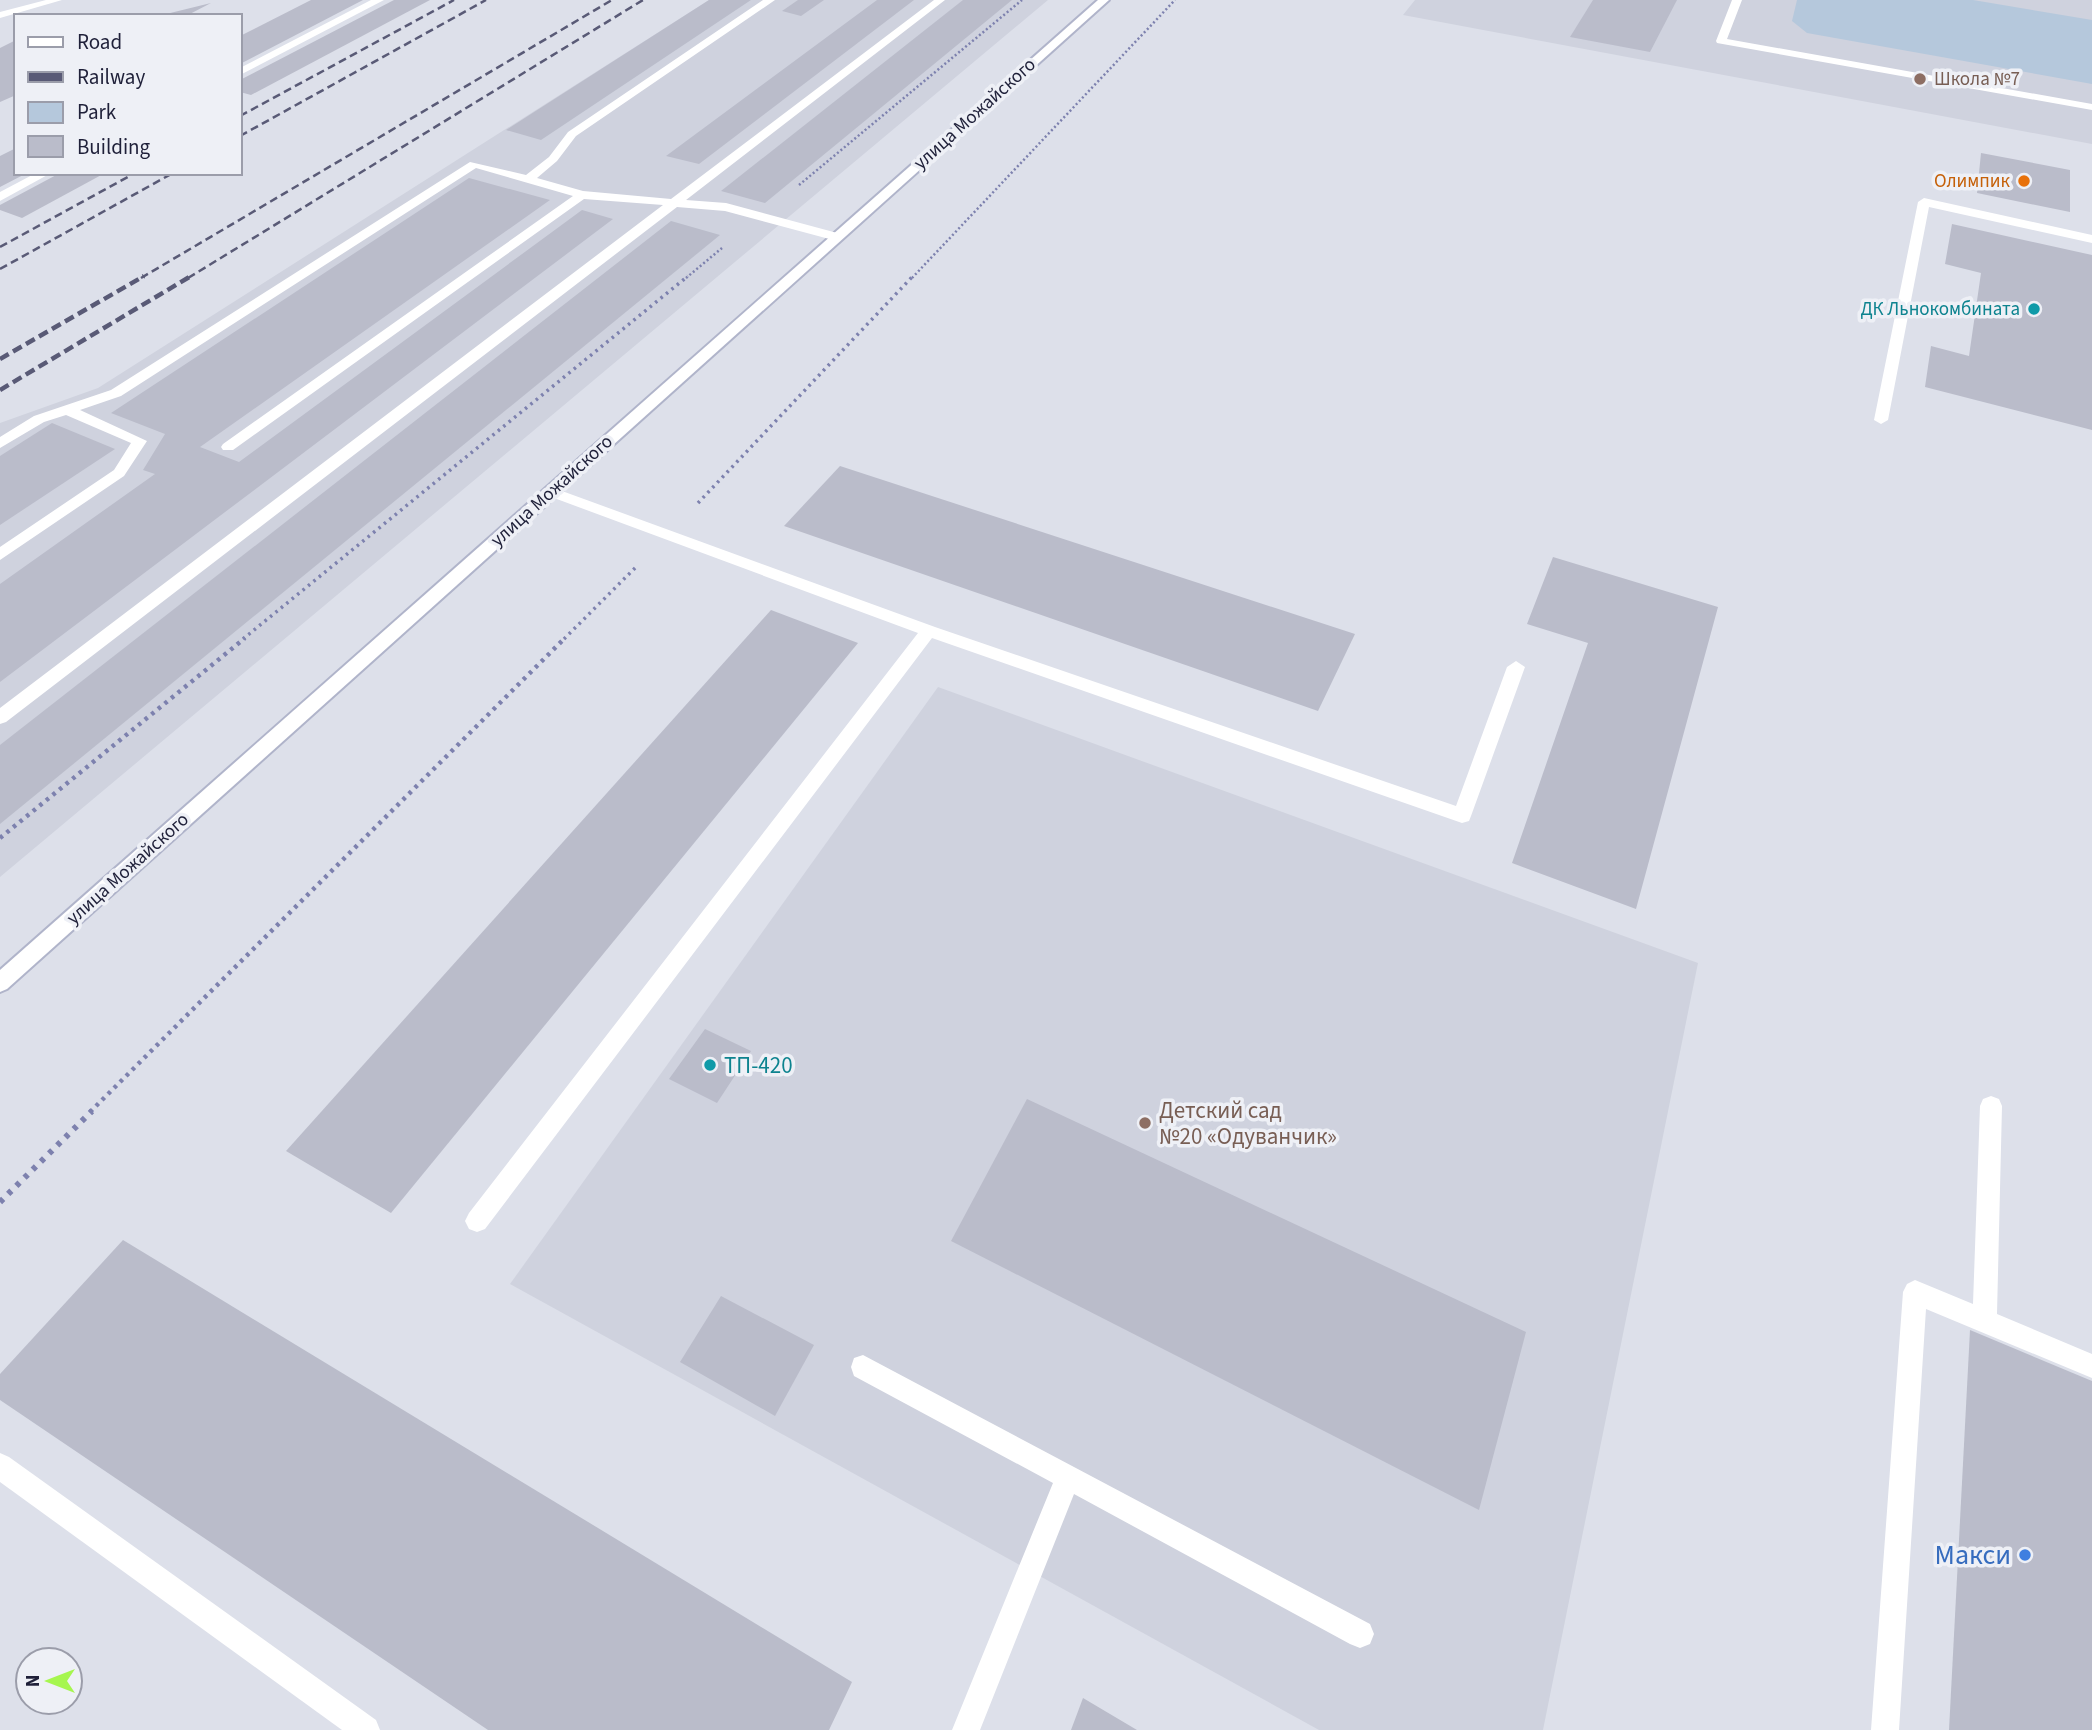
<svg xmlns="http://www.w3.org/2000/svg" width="2092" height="1730" font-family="'Source Sans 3',sans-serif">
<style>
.built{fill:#cfd2de}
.green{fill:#b5c8dc}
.building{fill:#babcca}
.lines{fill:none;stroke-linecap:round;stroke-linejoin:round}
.secondary-casing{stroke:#b0b4ca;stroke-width:4}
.path-far3{stroke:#7d81ae;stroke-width:2.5;stroke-dasharray:2 2.5;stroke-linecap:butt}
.path-far2{stroke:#7d81ae;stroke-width:3.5;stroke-dasharray:2.5 4.5;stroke-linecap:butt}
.path-far1{stroke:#7d81ae;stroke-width:4.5;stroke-dasharray:3.5 5;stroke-linecap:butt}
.path{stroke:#7d81ae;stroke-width:6;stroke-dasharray:4.5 7;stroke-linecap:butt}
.service{fill:#fff;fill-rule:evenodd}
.tertiary{fill:#fff;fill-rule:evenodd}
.secondary{fill:#fff;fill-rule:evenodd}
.rail-far1{stroke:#595a76;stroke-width:2.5;stroke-dasharray:8 4.5;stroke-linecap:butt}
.rail{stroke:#595a76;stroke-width:4.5;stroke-dasharray:10 5;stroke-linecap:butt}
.education-dot{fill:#8d6e63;stroke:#eef0f6;stroke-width:2.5}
.food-dot{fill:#e8710a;stroke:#eef0f6;stroke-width:2.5}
.culture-dot{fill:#0f9aa8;stroke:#eef0f6;stroke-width:2.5}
.shop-dot{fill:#3f7fe0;stroke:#eef0f6;stroke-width:2.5}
.labels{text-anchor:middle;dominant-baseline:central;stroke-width:7;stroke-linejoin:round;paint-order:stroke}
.far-education-label{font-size:19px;fill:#785e54;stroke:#eef0f6;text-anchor:start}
.far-street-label{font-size:19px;fill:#1f2039;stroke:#eef0f6}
.far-food-label{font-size:19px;fill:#c56008;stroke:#eef0f6;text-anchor:end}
.far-culture-label{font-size:19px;fill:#0d838f;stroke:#eef0f6;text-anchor:end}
.culture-label{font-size:23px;fill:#0d838f;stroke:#eef0f6;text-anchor:start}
.education-label{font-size:23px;fill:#785e54;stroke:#eef0f6;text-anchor:start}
.near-shop-label{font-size:28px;fill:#366cbe;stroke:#eef0f6;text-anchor:end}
</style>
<rect width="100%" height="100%" fill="#dde0ea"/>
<g class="built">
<path d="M709 0H1048L0 877V423L98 388Z"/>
<path d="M1415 0H2092V144L1403 15Z"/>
<path d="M938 687 1698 963 1543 1730H1319L510 1284Z"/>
</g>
<path class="green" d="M1797 0H1973L2092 20V84L1807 33 1792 21Z"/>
<g class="building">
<path d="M311 0H363L240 64V36Z"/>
<path d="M394 0H430L251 95 240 92V80Z"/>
<path d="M709 0H751L541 140 506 130Z"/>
<path d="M798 0H824L801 16 782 11Z"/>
<path d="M877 0H914L699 164 666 156Z"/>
<path d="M963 0H1012L765 203 721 191Z"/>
<path d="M1593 0H1677L1650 52 1570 37Z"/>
<path d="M211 3 186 16H163L162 15Z"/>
<path d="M16 40V95L0 102V48Z"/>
<path d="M16 148V173H27L0 187V156Z"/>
<path d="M1981 153 2070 170V212L1977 193Z"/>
<path d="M60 173H105L22 218 0 210V205Z"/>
<path d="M469 178 550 200 200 447 239 462 582 210 613 219 0 682V584L155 474 143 470 165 434 111 413Z"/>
<path d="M671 221 720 235 0 824V745Z"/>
<path d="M1952 224 2092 255V430L1925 387 1931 346 1969 356 1981 273 1945 264Z"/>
<path d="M52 423 115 449 0 525V456Z"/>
<path d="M840 466 1355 634 1318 711 784 526Z"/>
<path d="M1553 557 1718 607 1636 909 1512 863 1588 643 1527 624Z"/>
<path d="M771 610 858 643 391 1213 286 1151Z"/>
<path d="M705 1029 751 1051 717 1103 669 1079Z"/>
<path d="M1027 1099 1526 1332 1479 1510 951 1241Z"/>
<path d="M123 1240 852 1682 829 1730H488L0 1400V1374Z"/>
<path d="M721 1296 814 1345 775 1416 680 1362Z"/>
<path d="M1970 1330 2092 1381V1730H1949Z"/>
<path d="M1083 1698 1137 1730H1071Z"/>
</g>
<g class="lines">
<g class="secondary-casing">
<path id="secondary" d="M1098 0H1109L7 989 0 992V970Z"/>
</g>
<g class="path-far3">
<path d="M799 185 1022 0"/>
<path d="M686 278 722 248"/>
<path d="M912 278 1175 0"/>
</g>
<g class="path-far2">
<path d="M698 503 913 276"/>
<path d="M243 639 688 276"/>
<path d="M564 639 636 567"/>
</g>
<g class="path-far1">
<path d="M0 838 245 638"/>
<path d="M90 1112 565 638"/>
</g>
<path class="path" d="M0 1202 92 1111"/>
<g class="service">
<path d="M371 0H384L240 75V68Z"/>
<path d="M763 0H775L576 136 557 161 537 178 583 191 671 199 934 0H945L686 200 726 203 841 234V240H833L725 211 677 207 6 722 0 724V708L663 205 584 199 233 450H223L221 447 223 444 573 196 476 168 121 396 80 410 147 441 124 476 0 560V547L114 470 131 443 66 415 44 422 0 448V437L34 416 111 390 470 162 526 175 549 157 568 132Z"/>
<path d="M1732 0H1742L1727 39 2092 104V110L1717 43 1716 41Z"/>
<path d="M36 173H51L0 201V192Z"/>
<path d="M1924 198 2092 235V243L1929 207 1888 420 1881 424 1874 420 1918 202Z"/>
<path d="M551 487 935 627 1456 806 1507 667 1516 661 1525 667 1471 816 1469 821 1462 823 932 638 485 1229 477 1232 469 1229 465 1221 469 1213 918 633 546 495 543 492 546 489Z"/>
<path d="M1991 1096 1999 1099 2002 1106 1997 1314 2092 1354V1378L1926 1309 1899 1730H1871L1903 1292 1907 1284 1915 1280 1973 1304 1980 1106 1983 1099Z"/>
<path d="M863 1355 1370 1624 1374 1634 1370 1644 1360 1648 1350 1644 1074 1494 980 1730H952L1053 1483 854 1376 851 1367 854 1358Z"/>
<path d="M0 1453 9 1457 376 1720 380 1730H342L0 1482Z"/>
</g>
<path class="tertiary" d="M46 0H62L0 18V12Z"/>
<use href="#secondary" class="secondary"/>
<g class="rail-far1">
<path d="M240 116 454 0"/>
<path d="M240 136 486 0"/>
<path d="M0 247 135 173"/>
<path d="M0 269 173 173"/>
<path d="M141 278 612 0"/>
<path d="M188 278 643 0"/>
</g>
<g class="rail">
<path d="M0 359 144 276"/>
<path d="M0 390 191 276"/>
</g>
</g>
<g class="education-dot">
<circle cx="1920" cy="79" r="7"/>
<circle cx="1145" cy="1123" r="7"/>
</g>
<circle class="food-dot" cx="2024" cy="181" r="7"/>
<g class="culture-dot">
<circle cx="2034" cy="309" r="7"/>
<circle cx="710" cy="1065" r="7"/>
</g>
<circle class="shop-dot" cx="2025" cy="1555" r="7"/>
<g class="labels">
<g class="far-education-label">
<text x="1934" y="79">Школа №7</text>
</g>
<g class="far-street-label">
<text transform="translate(975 114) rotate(-42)">улица Можайского</text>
<text transform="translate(552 491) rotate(-42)">улица Можайского</text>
<text transform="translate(128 869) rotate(-42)">улица Можайского</text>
</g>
<g class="far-food-label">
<text x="2010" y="181">Олимпик</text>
</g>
<g class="far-culture-label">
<text x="2020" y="309">ДК Льнокомбината</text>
</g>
<g class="culture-label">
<text x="724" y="1065">ТП-420</text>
</g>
<g class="education-label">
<text x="1159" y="1110">Детский сад<tspan x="1159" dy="26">№20 «Одуванчик»</tspan></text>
</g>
<g class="near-shop-label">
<text x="2011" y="1555">Макси</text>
</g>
</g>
<rect x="14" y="14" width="228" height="161" fill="#eef0f6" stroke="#9b9daa" stroke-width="2"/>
<rect x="28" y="37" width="35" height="10" fill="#ffffff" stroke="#9b9daa" stroke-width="2"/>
<text x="77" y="49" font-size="21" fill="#1f2039">Road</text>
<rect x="28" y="72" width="35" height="10" fill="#595a76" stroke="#9b9daa" stroke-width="2"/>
<text x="77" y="84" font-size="21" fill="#1f2039">Railway</text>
<rect x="28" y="102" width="35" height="21" fill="#b5c8dc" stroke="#9b9daa" stroke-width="2"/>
<text x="77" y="119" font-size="21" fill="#1f2039">Park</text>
<rect x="28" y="136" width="35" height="21" fill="#babcca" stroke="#9b9daa" stroke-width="2"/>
<text x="77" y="154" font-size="21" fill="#1f2039">Building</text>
<g transform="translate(49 1681) rotate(270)"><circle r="33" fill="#eef0f6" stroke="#9b9daa" stroke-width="2"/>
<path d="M0-5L12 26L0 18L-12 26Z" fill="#a6f64f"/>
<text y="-10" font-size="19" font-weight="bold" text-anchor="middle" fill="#1f2039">N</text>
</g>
</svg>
